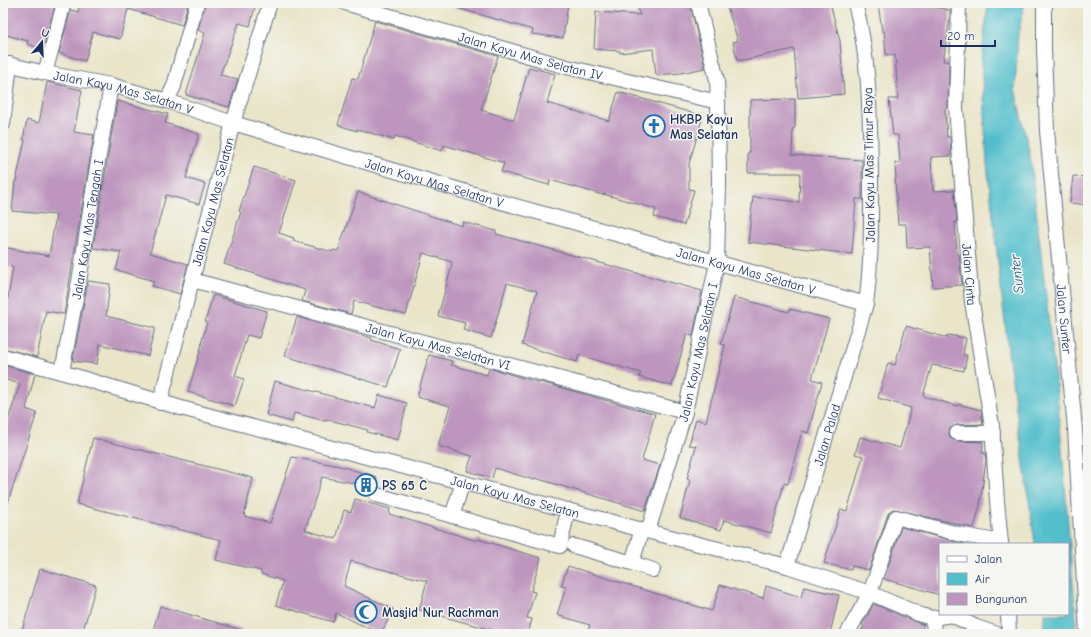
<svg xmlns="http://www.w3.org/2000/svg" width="1091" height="637" font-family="'Comic Neue',sans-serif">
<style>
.water{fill:#52bfcc;stroke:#367795}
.building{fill:#be95be}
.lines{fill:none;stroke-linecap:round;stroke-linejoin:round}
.street-casing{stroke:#636f83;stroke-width:16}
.street{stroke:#fff;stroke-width:14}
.labels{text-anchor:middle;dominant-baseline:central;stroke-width:3;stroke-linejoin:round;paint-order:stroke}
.street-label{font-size:13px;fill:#1b2f5e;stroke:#f6f6f2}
.poi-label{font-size:13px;font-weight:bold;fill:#1b2f5e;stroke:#f6f6f2;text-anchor:start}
.water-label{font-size:14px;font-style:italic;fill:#2c5a7f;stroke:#f6f6f2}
</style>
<rect width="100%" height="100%" fill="#f6f6f2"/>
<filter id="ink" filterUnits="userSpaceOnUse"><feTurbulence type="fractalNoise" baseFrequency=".025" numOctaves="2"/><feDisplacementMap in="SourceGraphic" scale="8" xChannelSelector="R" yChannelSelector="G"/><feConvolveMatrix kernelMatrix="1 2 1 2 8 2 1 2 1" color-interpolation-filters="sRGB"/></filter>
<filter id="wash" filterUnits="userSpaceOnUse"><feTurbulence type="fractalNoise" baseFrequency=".012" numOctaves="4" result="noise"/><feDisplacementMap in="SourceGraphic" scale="16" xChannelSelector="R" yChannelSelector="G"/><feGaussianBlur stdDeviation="0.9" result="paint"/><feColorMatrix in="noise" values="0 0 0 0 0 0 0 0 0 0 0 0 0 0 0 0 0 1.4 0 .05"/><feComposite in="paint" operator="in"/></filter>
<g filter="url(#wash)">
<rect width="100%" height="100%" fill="#eae5c9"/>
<path class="water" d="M988 3H1025L1018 34 1015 89 1030 155 1039 236 1058 402 1076 619 1075 634H1045V614H1068V544H1035L1009 359 987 164 981 62Z"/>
<g id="blocks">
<g class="building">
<path d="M3 3H47L55 5 43 49 27 44 28 41 3 34Z"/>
<path d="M80 3H188L182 25 128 9 120 39 93 32 85 61 59 53 71 10 78 12Z"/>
<path d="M205 3H256L250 26 239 23 220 75 238 79 229 107 186 95 205 33 198 30Z"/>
<path d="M455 3H568L563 38 532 34 533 30 454 7Z"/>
<path d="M636 3H690L705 68 681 73 656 75 653 49 620 53V51L594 49 596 12 640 15Z"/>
<path d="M726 3H830L840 41 844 94 798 98 794 49 743 60H737L733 42 738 41Z"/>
<path d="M878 3H908L950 10V19L943 61H949L948 108 945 109 947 137H950L951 156 931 157 933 191 954 190 957 222H955L957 254H959L962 285 933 287 930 247 907 248 906 224H898L895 179H896L895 163H900L898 135H893L889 99H898L895 55H886L884 31H882Z"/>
<path d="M375 21 498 56 481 110 514 120 529 67 555 74 547 103 609 121 618 92 703 116 689 164V189L694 190 684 225 654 217 656 209 603 194V195L550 180 549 185 501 172 504 163 444 145 442 151 395 136 394 140 357 129V131L338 125 352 78 358 79Z"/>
<path d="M47 82 82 90 74 132 94 135 64 314 46 311 37 357 3 348V297L8 298 13 267 3 266V247L49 256 56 215 12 211 15 181H16L25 140 23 139 27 120 39 123Z"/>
<path d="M795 99V128H793L792 155 862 160V199H856L852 254 748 242 753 197 799 202 800 173H748V153H750V100Z"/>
<path d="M117 101 168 114 165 123 199 134 186 178 205 184 199 204 166 195 150 253 188 264 180 294 152 286 154 281 116 270 121 252 93 248Z"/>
<path d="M254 167 296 180 279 233 294 238 293 241 333 252V250L338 251 358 192 462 226 463 222 496 231V234L702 291 693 336 687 334 672 386 639 377 641 373 579 355 577 362 522 345 537 291 507 283 491 338 463 330 465 323 438 316 452 265 451 264 452 262 423 253 406 315 354 301 351 314 302 301 305 290 224 264 241 212 239 211Z"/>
<path d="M1073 176 1088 177V205L1070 203Z"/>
<path d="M88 281 110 284 106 316 155 328 148 356 100 344 97 364 73 361Z"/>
<path d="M213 295 267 311 259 338 247 335 235 376 244 379 235 406 188 392 202 344H201L207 322H205Z"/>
<path d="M734 297 789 312 790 309 829 319 812 379 822 382 808 433 802 431 788 484 784 483 771 533 724 520 721 530 680 518 690 480 687 479 696 446 689 445 696 419 706 422 725 345 721 344Z"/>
<path d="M297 317 372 338 371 340 400 349 388 387 285 356Z"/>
<path d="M906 326 947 338 948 335 966 338 963 355H967L964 371 932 365 923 396 957 406 958 404 981 410 983 424 957 425 950 428 949 433 950 438 957 441 983 442 982 453H985L986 460 980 505 974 528 894 509 891 510 888 514 869 570 852 566 851 570 824 563 841 509 847 511 853 491 863 456 855 454 860 437 900 448 911 408 878 398 888 363 895 365Z"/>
<path d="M429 355 452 361 451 365 487 375 489 368 540 383 541 382 655 414 642 460 660 465 645 511 535 478 534 480 495 468 492 478 467 471 472 456 438 446 450 406 417 397Z"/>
<path d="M3 365 35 374 26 409 37 413 6 508 3 507V435L20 384 3 379Z"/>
<path d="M275 381 375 408 379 395 407 403 398 440 367 432 368 430 326 419V421L294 413 292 422 266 415Z"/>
<path d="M93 438 253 478 244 516 270 523 292 457 340 466 377 477 375 487 322 477 305 530 336 539 344 510 351 512 355 499 390 509 389 514 477 541 478 539 541 558 531 591 535 592 527 618 532 619 528 634H507L419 610 427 581 351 561 344 586 393 609 381 634 336 613 333 622 276 605 283 581 261 574V571L216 560 221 540 77 504Z"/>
<path d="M901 527 965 544H940V595L884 579Z"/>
<path d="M568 566 712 611 720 585 763 598 766 586 801 597 804 587 839 595 830 634H587L590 625 557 615 566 587 561 586Z"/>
<path d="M40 569 96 585 82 634H21Z"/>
<path d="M874 604 918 623 924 625 918 634H860L864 626 862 625Z"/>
<path d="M160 606 242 630V634H152Z"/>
</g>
</g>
</g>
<g filter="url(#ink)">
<use href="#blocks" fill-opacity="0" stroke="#636f83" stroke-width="1"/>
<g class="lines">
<g class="street-casing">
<g id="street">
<path id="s1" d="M345 3 567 67 718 102"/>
<path id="s2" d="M959 3 956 107 960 160 972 302 992 426 997 501 1001 544"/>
<path id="s3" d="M1046 3 1044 10V50L1047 131 1075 429 1087 634"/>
<path id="s4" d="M3 63 45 73 111 85 167 101 233 123 487 198 866 304"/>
<path d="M45 73 64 3"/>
<path d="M167 101 174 86 197 3"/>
<path d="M3 124 10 64"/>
<path id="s5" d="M192 280 685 412"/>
<path id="s6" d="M3 356 75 376 181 408 654 533 787 566 870 593 921 615 932 618 934 629 931 634"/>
<path id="s7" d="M62 372 80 276 95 179 111 85"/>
<path id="s8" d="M160 403 233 123 270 3"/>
<path d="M957 433H993"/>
<path d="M377 495 560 546 568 510"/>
<path d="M452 516 463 482"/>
<path id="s9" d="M648 531 685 412 717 263 719 183 718 102 717 80 698 3"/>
<path d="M574 546 632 563 642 529"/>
<path d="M632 563 653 570"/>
<path id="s10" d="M787 566 866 304C872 261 871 219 871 176 870 118 870 59 855 3"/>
<path d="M1008 614 1009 634"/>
<path d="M932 618 952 615 976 627 997 634"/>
<path d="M847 634 870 593 896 517 958 534 1001 542"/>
</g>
</g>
<use href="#street" class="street"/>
</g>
</g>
<defs>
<g id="church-ring" transform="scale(1.15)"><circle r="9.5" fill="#f6f6f2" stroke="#1f6fb2" stroke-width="1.5"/><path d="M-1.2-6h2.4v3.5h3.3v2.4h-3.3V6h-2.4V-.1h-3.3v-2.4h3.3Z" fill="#1f6fb2"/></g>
<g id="building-ring" transform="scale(1.15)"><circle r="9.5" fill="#f6f6f2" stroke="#1f6fb2" stroke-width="1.5"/><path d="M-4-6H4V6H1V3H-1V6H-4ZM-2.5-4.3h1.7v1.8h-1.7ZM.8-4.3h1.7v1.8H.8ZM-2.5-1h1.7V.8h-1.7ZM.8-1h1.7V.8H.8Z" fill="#1f6fb2"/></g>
<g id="mosque-ring" transform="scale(1.15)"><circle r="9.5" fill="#f6f6f2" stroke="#1f6fb2" stroke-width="1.5"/><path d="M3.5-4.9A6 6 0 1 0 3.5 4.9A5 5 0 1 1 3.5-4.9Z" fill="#1f6fb2"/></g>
</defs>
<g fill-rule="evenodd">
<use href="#church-ring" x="654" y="126"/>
<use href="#building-ring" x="366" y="485"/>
<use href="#mosque-ring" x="366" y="612"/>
</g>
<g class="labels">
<g class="street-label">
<text stroke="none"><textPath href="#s1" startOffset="193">Jalan Kayu Mas Selatan IV</textPath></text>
<text stroke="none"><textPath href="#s4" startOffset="124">Jalan Kayu Mas Selatan V</textPath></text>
<text transform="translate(869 165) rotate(-91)">Jalan Kayu Mas Timur Raya</text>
<text stroke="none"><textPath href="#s4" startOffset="448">Jalan Kayu Mas Selatan V</textPath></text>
<text stroke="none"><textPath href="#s8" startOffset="208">Jalan Kayu Mas Selatan</textPath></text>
<text stroke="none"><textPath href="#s7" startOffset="145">Jalan Kayu Mas Tengah I</textPath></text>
<text stroke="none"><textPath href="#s4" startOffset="772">Jalan Kayu Mas Selatan V</textPath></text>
<text stroke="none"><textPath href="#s2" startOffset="272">Jalan Cinta</textPath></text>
<text stroke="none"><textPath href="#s3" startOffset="317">Jalan Sunter</textPath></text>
<text stroke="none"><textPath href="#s5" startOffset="255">Jalan Kayu Mas Selatan VI</textPath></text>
<text stroke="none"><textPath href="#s9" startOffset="186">Jalan Kayu Mas Selatan I</textPath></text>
<text stroke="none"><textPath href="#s10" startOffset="137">Jalan Palad</textPath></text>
<text stroke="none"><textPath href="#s6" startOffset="531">Jalan Kayu Mas Selatan</textPath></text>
</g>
<g class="poi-label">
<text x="670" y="119">HKBP Kayu<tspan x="670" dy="15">Mas Selatan</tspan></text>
<text x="382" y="485">PS 65 C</text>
<text x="382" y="612">Masjid Nur Rachman</text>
</g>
<g class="water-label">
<text transform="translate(1017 274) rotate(-96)">Sunter</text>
</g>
</g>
<rect width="1091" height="637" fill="none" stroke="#f6f6f2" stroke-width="16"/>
<rect x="939" y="543" width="130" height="72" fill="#f6f6f2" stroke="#9ea6b7"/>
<rect x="947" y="556" width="20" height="6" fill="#ffffff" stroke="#9ea6b7"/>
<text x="975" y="563" font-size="12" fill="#1b2f5e">Jalan</text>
<rect x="947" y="573" width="20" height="12" fill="#52bfcc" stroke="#9ea6b7"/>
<text x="975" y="583" font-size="12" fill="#1b2f5e">Air</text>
<rect x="947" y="593" width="20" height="12" fill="#be95be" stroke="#9ea6b7"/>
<text x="975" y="603" font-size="12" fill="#1b2f5e">Bangunan</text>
<g transform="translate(42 42) rotate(19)" stroke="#f6f6f2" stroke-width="3" paint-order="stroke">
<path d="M0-3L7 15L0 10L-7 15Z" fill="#1b2f5e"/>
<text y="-6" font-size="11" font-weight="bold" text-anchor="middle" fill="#1b2f5e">U</text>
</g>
<path d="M941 40v6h54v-6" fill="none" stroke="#1b2f5e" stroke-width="2"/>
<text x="947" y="40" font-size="12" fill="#1b2f5e" stroke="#f6f6f2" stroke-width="3" paint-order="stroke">20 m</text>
</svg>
